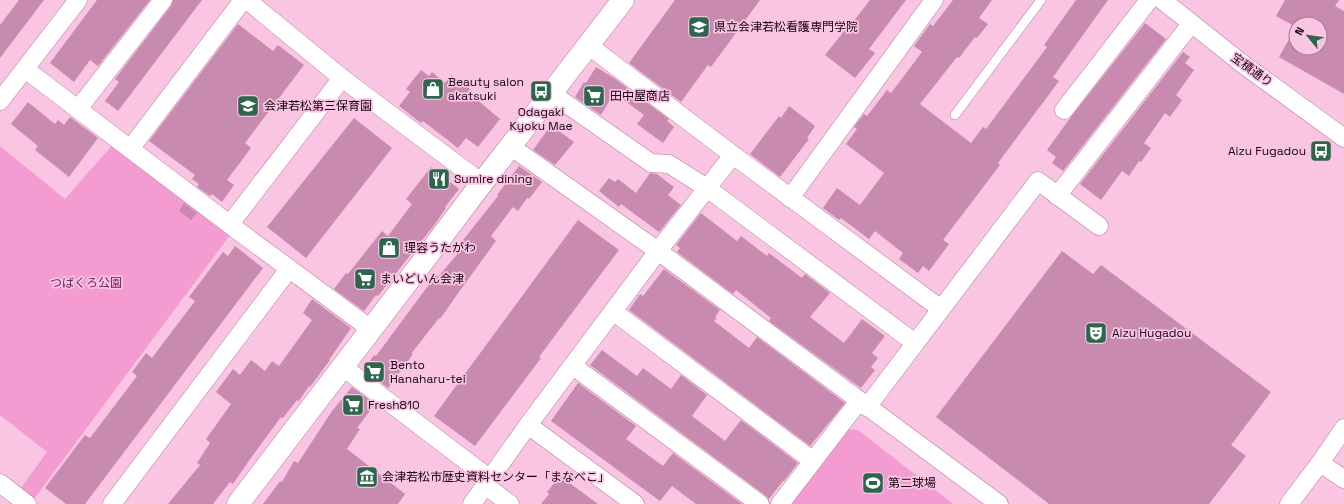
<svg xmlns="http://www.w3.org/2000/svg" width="1344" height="504" font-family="'Space Grotesk','Noto Sans JP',sans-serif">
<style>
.green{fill:#f49bd1}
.building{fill:#c88baf;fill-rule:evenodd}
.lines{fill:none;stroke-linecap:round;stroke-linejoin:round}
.service-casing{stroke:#b77b9f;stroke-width:10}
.minor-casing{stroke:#b77b9f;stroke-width:19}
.tertiary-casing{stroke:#b77b9f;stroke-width:23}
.service{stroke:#fff;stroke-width:9}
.minor{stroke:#fff;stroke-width:18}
.tertiary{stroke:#fff;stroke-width:22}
.labels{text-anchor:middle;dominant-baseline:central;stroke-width:3.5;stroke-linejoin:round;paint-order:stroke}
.poi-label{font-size:12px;fill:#180411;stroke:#f9c5e3;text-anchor:start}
.street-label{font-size:12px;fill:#180411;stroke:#f9c5e3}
.park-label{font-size:12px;fill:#641c4d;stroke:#f9c5e3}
</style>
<rect width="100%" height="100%" fill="#f9c5e3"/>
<g class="green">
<path d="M116 141 233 231 31 503 18 492 47 452 0 415V146L65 199Z"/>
<path d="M843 429 858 430 953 504H786Z"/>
</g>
<g class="building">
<path d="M19 0H44L0 58V25Z"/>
<path d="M97 0H150L98 66 90 60 74 82 50 63Z"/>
<path d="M173 0H202L118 111 105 101 119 82 115 79 171 6Z"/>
<path d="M675 0H760L711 67 708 65 681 102 629 63Z"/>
<path d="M870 0H906L869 49 875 53 855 78 825 55 845 30 846 31Z"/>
<path d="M953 0H992L979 18 988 24 977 38 975 37 959 58 957 57 920 104 971 143 983 127 986 129 1018 86 1047 47 1044 45 1076 0H1108L1053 77 1059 81 998 163 1000 165 943 240 949 244 929 271 923 266 918 273 899 259 903 253 875 231 869 239 841 218 839 220 823 208 837 188 860 205 884 173 846 144 857 129 854 127 864 114 867 116 887 90 891 93 922 52 914 46 930 24 933 26Z"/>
<path d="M1285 0H1339L1335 6 1344 11V94L1279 57 1296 27 1276 16ZM1296 24H1320V48H1296Z"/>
<path d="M1145 23 1166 39 1063 171 1052 163 1056 157 1047 150 1070 118Z"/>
<path d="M238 24 273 51 278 45 304 65 245 143 251 148 227 180 234 185 222 202 212 194 210 196 197 187 199 184 192 179 195 175 149 141Z"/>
<path d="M1183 52 1190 57 1185 63 1194 70 1176 95 1182 100 1170 117 1165 113 1144 143 1151 148 1141 162 1139 161 1129 176 1122 171 1101 200 1080 184Z"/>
<path d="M596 67 614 78 669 119 667 121 674 127 663 143 637 124 644 115 614 93 601 115 575 97 584 82 586 83Z"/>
<path d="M421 70 429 76 432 72 445 83 451 75 470 89 468 92 500 119 478 147 466 138 458 148 423 121 421 123 399 106 410 92 406 89Z"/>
<path d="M28 102 55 124 58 120 64 125 70 117 98 138 69 177 35 150 38 146 11 124Z"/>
<path d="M789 106 815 126 807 138 809 139 780 177 750 154 779 116 781 118Z"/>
<path d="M354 118 392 148 306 258 267 227Z"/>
<path d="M551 125 574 142 555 165 533 150Z"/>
<path d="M519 166 542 182 529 199 527 198 518 211 513 207 491 236 496 241 461 289 440 319 439 318 411 354H413L388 388 364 370 374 355 376 356 436 275 438 277 460 251 456 249 498 196 497 195Z"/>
<path d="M431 167 459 189 445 207 446 208 435 224 378 296 376 295 364 311 334 289 346 273 348 274 382 231 388 236 412 204 406 199Z"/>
<path d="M650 173 657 174 674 187 668 195 681 205 659 232 621 204 619 207 599 191 609 178 615 182 618 179 636 193Z"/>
<path d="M184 203 197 213 191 220 179 211Z"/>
<path d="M701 213 737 241 741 236 767 256 769 253 802 278 805 274 830 293 810 317 844 343 862 319 885 336 872 353 878 358 871 367 875 370 861 388 769 321 771 318 736 290 733 294 677 252 680 248 676 245Z"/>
<path d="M578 220 619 250 539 357 541 358 475 446 434 416Z"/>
<path d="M235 246 263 268 85 504H66L45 488 85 435 90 438 137 376 132 372 146 353 152 358 195 301 189 297 223 252 228 256Z"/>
<path d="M1062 251 1093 274 1101 265 1271 392 1231 445 1246 456 1209 504H1049L936 417Z"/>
<path d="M664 269 720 310 715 317 717 318 714 321 749 348 757 337 845 403 810 446 629 310 640 294 643 296Z"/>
<path d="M312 299 351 328 329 360H330L310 387 309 386 299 401 297 400 283 418 281 417 253 455 233 484 230 482 213 504H168L200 465 197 463 210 443 206 439 231 404 216 392 233 369 240 375 251 360 265 371 272 361 279 366 312 320 303 313Z"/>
<path d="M602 350 637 376 643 368 671 389 681 375 707 395 692 416 725 441 741 420 798 463 784 481H783L769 499 766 496 590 365Z"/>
<path d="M578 383 636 426 626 439 663 466 673 453 742 504H696L672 486 660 501 638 485 551 421Z"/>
<path d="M352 387 375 404 357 428 360 429 347 449 405 494 398 504H263L280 481 282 482 294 461 298 463 332 411Z"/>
<path d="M560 476 598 504H541L549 494 547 492Z"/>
</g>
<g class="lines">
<g class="service-casing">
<path id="service" d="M955 115 1041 0"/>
</g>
<g class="minor-casing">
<g id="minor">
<path d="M247 0 342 78 482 183"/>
<path d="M1162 0 1244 65 1344 138"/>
<path d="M588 45 733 155 941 309"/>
<path d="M25 69 237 230 360 321 371 331"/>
<path d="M553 91 561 100 651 163 669 164 707 188 915 343"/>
<path d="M0 101 78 0"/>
<path d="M78 109 163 0"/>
<path d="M1064 110 1149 0"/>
<path d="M510 146 658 251 999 504"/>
<path d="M130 149 243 0"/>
<path d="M1057 196 1191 24"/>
<path d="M790 198 934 0"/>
<path d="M230 224 342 78"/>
<path d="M614 312 813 461"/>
<path d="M573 366 760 504"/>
<path d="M343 367 490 479"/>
<path d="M867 407 1038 181 1099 226"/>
<path d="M528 425 635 504"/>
<path d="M1320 463 1344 479"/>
<path d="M0 483 27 504"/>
<path d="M485 485 510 504"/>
<path d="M112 504 289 269"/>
<path d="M472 504 528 425 658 251 733 155"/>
<path d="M780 504 859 401"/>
<path d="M1289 504 1320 463 1344 428"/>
</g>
</g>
<g class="tertiary-casing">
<path id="tertiary" d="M238 504 424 260 482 183 623 0"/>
</g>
<use href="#service" class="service"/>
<use href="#minor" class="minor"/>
<use href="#tertiary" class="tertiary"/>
</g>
<defs>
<g id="school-square" transform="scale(1.15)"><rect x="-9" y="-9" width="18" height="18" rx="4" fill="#2e664d" stroke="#f9c5e3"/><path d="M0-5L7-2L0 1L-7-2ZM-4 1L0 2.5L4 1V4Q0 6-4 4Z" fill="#fff"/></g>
<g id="shop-square" transform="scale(1.15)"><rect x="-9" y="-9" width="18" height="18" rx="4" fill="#2e664d" stroke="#f9c5e3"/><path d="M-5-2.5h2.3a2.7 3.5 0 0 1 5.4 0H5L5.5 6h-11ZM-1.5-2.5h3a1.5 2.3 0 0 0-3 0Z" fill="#fff"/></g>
<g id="bus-square" transform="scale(1.15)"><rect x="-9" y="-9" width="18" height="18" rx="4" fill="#2e664d" stroke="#f9c5e3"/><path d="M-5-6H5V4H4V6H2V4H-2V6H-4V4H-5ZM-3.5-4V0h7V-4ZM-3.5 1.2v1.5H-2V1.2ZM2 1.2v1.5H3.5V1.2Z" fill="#fff"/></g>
<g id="supermarket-square" transform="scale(1.15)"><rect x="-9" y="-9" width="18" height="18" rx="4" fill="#2e664d" stroke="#f9c5e3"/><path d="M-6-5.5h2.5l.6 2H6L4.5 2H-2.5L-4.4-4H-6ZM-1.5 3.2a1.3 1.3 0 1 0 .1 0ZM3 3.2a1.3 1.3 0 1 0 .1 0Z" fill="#fff"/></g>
<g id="restaurant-square" transform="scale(1.15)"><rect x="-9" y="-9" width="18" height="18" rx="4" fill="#2e664d" stroke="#f9c5e3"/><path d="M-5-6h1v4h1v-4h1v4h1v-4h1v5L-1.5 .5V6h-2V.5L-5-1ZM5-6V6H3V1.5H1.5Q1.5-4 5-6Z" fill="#fff"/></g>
<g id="theatre-square" transform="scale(1.15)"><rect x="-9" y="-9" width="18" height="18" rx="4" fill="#2e664d" stroke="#f9c5e3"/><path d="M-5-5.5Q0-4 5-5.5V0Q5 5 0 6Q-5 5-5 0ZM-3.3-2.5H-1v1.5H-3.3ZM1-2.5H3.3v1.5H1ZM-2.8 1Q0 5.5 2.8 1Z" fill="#fff"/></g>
<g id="museum-square" transform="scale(1.15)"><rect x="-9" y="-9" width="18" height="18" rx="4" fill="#2e664d" stroke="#f9c5e3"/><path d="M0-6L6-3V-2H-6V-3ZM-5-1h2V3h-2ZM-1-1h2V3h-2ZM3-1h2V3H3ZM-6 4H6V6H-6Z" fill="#fff"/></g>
<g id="stadium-square" transform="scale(1.15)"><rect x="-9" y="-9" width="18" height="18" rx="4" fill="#2e664d" stroke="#f9c5e3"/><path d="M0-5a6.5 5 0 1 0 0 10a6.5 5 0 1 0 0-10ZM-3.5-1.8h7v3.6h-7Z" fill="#fff"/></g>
</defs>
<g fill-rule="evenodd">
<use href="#school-square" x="699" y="27"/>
<use href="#shop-square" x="433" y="89"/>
<use href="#bus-square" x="541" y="91"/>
<use href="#supermarket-square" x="594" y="96"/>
<use href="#school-square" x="248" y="106"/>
<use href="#bus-square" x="1321" y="151"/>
<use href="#restaurant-square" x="439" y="179"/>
<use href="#shop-square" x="389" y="248"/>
<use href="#supermarket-square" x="365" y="279"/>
<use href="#theatre-square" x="1096" y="333"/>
<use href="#supermarket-square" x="374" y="372"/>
<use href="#supermarket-square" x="353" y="405"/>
<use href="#museum-square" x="367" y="477"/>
<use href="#stadium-square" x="873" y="483"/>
</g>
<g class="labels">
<g class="poi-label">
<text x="714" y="27">県立会津若松看護専門学院</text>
<text x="448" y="82">Beauty salon<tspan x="448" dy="14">akatsuki</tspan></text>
<text x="610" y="96">田中屋商店</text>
<text x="264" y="106">会津若松第三保育園</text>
<text x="541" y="112" text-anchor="middle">Odagaki<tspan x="541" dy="14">Kyoku Mae</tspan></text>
<text x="1306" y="151" text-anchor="end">Aizu Fugadou</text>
<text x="454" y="179">Sumire dining</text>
<text x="404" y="248">理容うたがわ</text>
<text x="380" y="279">まいどいん会津</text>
<text x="1112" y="333">Aizu Hugadou</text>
<text x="390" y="365">Bento<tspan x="390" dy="14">Hanaharu-tei</tspan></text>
<text x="368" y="405">Fresh810</text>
<text x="382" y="477">会津若松市歴史資料センター「まなべこ」</text>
<text x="888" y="483">第二球場</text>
</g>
<g class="street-label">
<text transform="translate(1252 70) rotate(36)">宝積通り</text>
</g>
<g class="park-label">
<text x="86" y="283">つばくろ公園</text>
</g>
</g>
<g transform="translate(1308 36) rotate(299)"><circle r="19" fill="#f9c5e3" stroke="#9f788f"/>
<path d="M0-3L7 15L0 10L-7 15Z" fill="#2e664d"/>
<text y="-6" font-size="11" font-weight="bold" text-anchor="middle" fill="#180411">N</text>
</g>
</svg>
